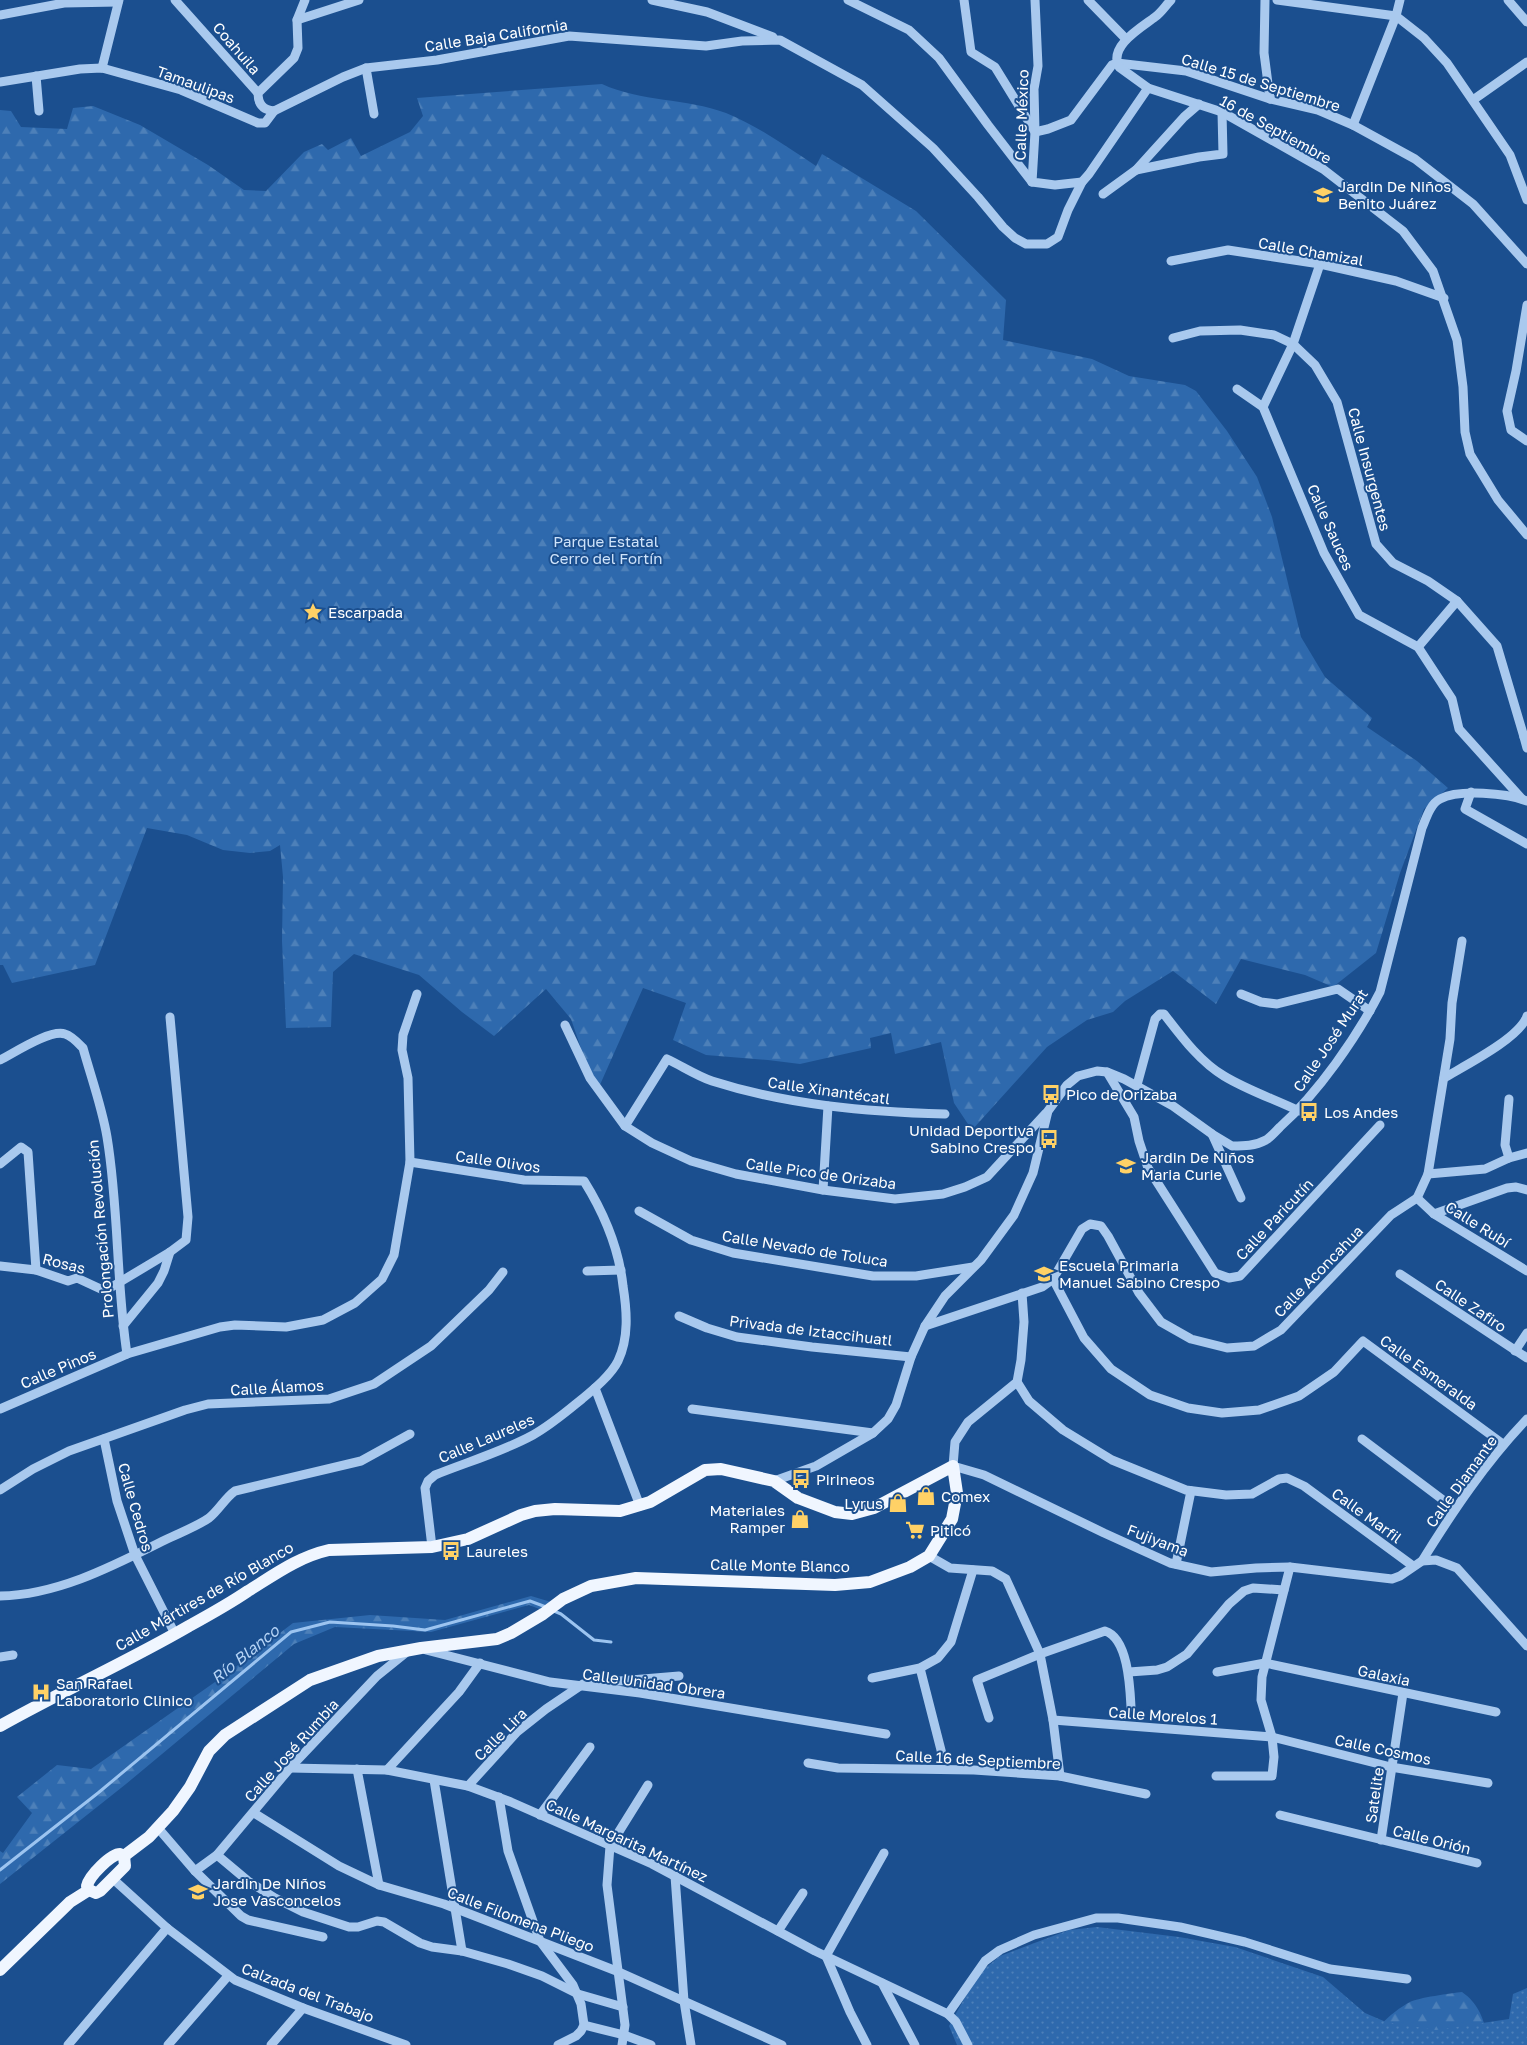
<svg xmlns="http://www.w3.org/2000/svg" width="1527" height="2045" font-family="'Golos Text',sans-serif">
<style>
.forest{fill:url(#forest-firs)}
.park{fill:url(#park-dots)}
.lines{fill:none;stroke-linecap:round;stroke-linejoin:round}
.stream{stroke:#9cc4f0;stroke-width:3}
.minor{stroke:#a9c9ee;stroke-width:9}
.major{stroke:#f0f6ff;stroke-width:12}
.labels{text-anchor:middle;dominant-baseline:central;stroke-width:4;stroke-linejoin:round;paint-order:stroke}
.street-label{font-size:15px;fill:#fff;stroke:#1b4f8f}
.poi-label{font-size:15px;fill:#fff;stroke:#1b4f8f;text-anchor:start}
.park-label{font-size:15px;fill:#cfe3fa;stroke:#1b4f8f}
.water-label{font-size:16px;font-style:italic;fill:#b5d3f5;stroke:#1b4f8f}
</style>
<defs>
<pattern id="forest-firs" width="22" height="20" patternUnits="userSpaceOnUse" patternTransform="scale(1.25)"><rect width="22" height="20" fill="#2e69ad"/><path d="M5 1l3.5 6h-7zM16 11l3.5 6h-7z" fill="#4d80b9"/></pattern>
<pattern id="park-dots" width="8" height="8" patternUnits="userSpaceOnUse" patternTransform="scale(1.25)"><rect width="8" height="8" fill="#2e69ad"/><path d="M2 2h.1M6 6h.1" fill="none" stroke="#4d80b9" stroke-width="1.8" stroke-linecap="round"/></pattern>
</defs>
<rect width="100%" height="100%" fill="#1b4f8f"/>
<g class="forest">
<path d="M602 84C641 102 686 98 726 113 758 126 787 147 816 166L822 154 916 211 1006 300 1003 340 1092 359 1129 376 1185 385 1196 391 1227 431 1257 477 1272 517 1301 637 1325 677 1372 718 1367 727 1417 761 1448 788 1424 809 1400 873 1376 953 1333 987 1305 975 1241 959 1216 1004 1173 971 1125 1001 1113 1012 1087 1020 1047 1047 972 1130 954 1103 941 1042 895 1054 891 1033 870 1038 871 1048 800 1064 768 1060 706 1055 673 1040 686 1003 643 988 599 1087 584 1057 571 1019 546 989 494 1036 462 1012 419 975 354 954 333 972 331 1027 286 1028 282 941 283 877 280 845 270 851 250 853 223 850 187 835 147 828 95 965 12 983 3 965H0V110L11 111 21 127 67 129 73 108 93 106 140 125 208 165 244 190 266 191 304 152 322 144 328 150 351 138 361 156 410 132 423 116 417 98Z"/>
<path d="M531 1596 551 1602 542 1610 529 1605 431 1632 335 1627 294 1644 126 1784 0 1884V1851L3 1853 32 1813 17 1797 57 1765 91 1769 225 1675 293 1623 370 1615 445 1620Z"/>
<path d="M1462 1992C1479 2004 1483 2018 1488 2037L1382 2024C1387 2017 1402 2006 1410 2002 1417 1998 1452 1993 1462 1992Z"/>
</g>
<path class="park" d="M1097 1927 1179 1937 1235 1947 1323 1977 1365 2013 1386 2022 1436 2030 1509 2019 1513 1994 1527 1988V2045H957L949 2026 978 1974 1000 1956 1069 1930Z"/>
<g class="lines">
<g class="stream">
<path d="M554 1611 561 1614 594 1640 611 1642"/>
<path d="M0 1870 98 1793 291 1632 330 1622 393 1626 425 1630 530 1601 546 1607"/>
</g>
<g class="minor">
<path d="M175 0 258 93"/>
<path d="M305 0 297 20 298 48 294 58 258 93C258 104 263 110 274 111L343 77 366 68 437 60 569 36 706 46 742 41 780 40 862 85 933 148 978 197 1003 227 1015 238 1026 244H1047L1058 237 1068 210 1082 182 1089 174 1148 88"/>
<path d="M652 0 707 12 773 37"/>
<path d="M848 0 909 30 939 58 988 125 1032 182"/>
<path d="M964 0 971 52 995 67 1035 132 1048 129 1071 120 1112 65 1117 63 1186 71 1270 99 1318 110 1353 125 1415 159 1473 204 1527 264"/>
<path d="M1035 0 1038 66 1034 89 1035 132 1032 182 1055 185 1082 182"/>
<path d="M1088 0 1126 39"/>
<path d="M1171 0C1166 5 1161 13 1155 17 1142 27 1108 46 1119 67L1148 88 1222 112 1323 169 1403 231 1433 271 1457 340 1463 387 1465 432 1470 454 1498 500 1527 535"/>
<path d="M1265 0 1264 53 1270 99"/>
<path d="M1277 0 1396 16 1424 38 1447 63 1510 155 1527 200"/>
<path d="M1508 0 1527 22"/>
<path d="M0 15 64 3 118 2"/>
<path d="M297 20 359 0"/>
<path d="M102 68 119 0"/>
<path d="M366 68 374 114"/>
<path d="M36 76 39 111"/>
<path d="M0 82 80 69 102 68 181 90 258 123H265L274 111"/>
<path d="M1473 100 1527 62"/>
<path d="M1353 125 1396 16 1400 0"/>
<path d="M1136 170 1199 157 1223 154 1222 112"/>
<path d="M1103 194 1136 170 1184 117 1199 104"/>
<path d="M1171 261 1228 250 1320 264 1396 281 1444 298"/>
<path d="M1527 305 1516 371 1507 411 1511 430 1527 441"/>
<path d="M1173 338 1200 331 1240 330 1274 335 1293 344 1315 365 1337 402 1376 544 1393 563 1428 581 1457 601 1497 646 1524 737"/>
<path d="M1237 389 1263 407 1324 553 1359 615 1418 647 1452 699 1459 729 1522 799"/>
<path d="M1263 407 1293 344 1320 264"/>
<path d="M1418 647 1457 601"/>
<path d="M1527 736 1524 737 1527 748"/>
<path d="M1471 792 1465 809 1527 844"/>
<path d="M1241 994 1261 1002 1277 1004 1338 989 1370 1011"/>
<path d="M565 1025 590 1078 625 1126 652 1143 691 1161 736 1174 823 1190 895 1199 943 1194 965 1187 987 1177 1046 1113"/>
<path d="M0 1060C14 1053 50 1029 65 1034 72 1036 78 1043 83 1048 91 1077 102 1107 107 1137 119 1209 116 1282 127 1354"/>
<path d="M1107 1072 1134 1117 1139 1141 1148 1168 1215 1273 1229 1278 1240 1276 1380 1125"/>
<path d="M1444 1078C1464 1066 1520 1038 1527 1016"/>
<path d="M1137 1085 1155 1019 1160 1014H1164C1181 1036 1200 1062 1224 1076 1247 1090 1274 1099 1299 1111"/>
<path d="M625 1126 667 1059C682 1066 697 1076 712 1081 787 1105 867 1112 945 1114"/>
<path d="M1212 1134 1241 1198"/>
<path d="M1509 1158 1505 1145 1509 1099"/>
<path d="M410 1162 524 1180 584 1181C604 1213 619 1249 623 1286 627 1311 629 1338 618 1361 611 1375 594 1389 582 1399 566 1412 551 1425 533 1435 502 1452 467 1462 435 1475L428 1481 425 1488 432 1547"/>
<path d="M0 1164 21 1147 28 1152 36 1270"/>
<path d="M1428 1174 1485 1169 1509 1158 1527 1153"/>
<path d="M823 1190 828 1106"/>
<path d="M1417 1198 1428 1174 1450 1039 1452 1003 1462 941"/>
<path d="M1417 1198 1434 1214 1527 1271"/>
<path d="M639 1211 691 1240 733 1253 873 1276H916L973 1267"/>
<path d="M1434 1214 1507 1188 1516 1187 1527 1190"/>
<path d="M0 1266 36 1270 68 1281 77 1278 105 1291 170 1252 186 1240 188 1217 170 1017"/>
<path d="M587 1271 621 1270"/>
<path d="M1400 1274 1527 1358"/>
<path d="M1053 1279 1084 1338 1111 1369 1150 1395 1188 1408 1222 1413 1259 1410 1299 1396 1334 1372 1363 1341 1503 1444"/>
<path d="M1022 1293 1024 1322 1021 1360 1017 1382 968 1422 955 1442 953 1466 984 1475 1104 1533 1170 1563 1211 1572 1256 1568 1290 1567 1392 1579 1400 1576 1422 1561 1436 1560 1457 1568 1527 1646"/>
<path d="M679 1316 707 1328 737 1337 812 1347 911 1357"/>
<path d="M123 1326 158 1283 164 1271 170 1252"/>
<path d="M925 1326 1042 1287 1053 1279 1082 1229 1090 1224 1101 1226 1108 1236 1139 1293 1161 1322 1191 1339 1227 1348 1254 1346 1281 1330 1391 1215 1417 1198"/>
<path d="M1515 1351 1527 1333"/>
<path d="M1017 1382 1029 1401 1063 1430 1112 1460 1186 1490 1226 1495 1252 1494 1279 1479 1287 1478 1304 1486 1413 1566"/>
<path d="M595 1388 640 1506"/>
<path d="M0 1409 127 1354 220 1327 235 1325 286 1327 323 1320 355 1303 382 1279 394 1255 410 1162 408 1078 402 1050 403 1035 417 994"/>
<path d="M692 1409 873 1433"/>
<path d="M104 1439 117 1501 135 1555 175 1634"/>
<path d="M1362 1439 1455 1509"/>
<path d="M774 1481 816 1466 873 1433 888 1419 896 1405 911 1357 925 1326 945 1296 981 1260 1014 1215 1033 1173 1048 1111 1067 1085 1078 1076 1097 1071 1107 1072 1124 1079 1173 1106 1212 1134 1232 1146C1244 1146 1255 1146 1266 1140 1271 1137 1276 1131 1280 1127 1318 1093 1357 1037 1380 992L1422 828C1426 819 1430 804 1440 799 1459 789 1507 793 1527 801"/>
<path d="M0 1490 33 1469 69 1451 185 1410 208 1404 329 1399 374 1384 431 1346 489 1290 503 1272"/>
<path d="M929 1556 950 1568 992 1571 1006 1579 1040 1654 1053 1720 1060 1776"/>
<path d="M1422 1561C1453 1511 1486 1462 1527 1419"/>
<path d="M1176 1564 1191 1491"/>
<path d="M0 1596C58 1595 113 1566 165 1540 179 1533 196 1527 209 1518 219 1510 225 1498 235 1491L361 1461 410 1434"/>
<path d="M426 1650 550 1682 640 1693 886 1734"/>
<path d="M0 1657 13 1655"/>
<path d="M920 1668 942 1754"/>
<path d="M1129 1672 1157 1670 1167 1667 1187 1654 1229 1604 1244 1591 1253 1588 1284 1590"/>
<path d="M1217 1672 1265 1663 1496 1712"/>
<path d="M872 1678 920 1668 938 1658 951 1642 973 1570"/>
<path d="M989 1718 977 1680 1040 1654 1105 1631C1128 1638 1130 1687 1131 1707"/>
<path d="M1053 1720 1272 1737 1391 1767 1488 1783"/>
<path d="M808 1763 838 1768 974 1770 1060 1776 1146 1794"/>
<path d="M290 1768 387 1770 468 1786 511 1802 652 1864 815 1951 948 2014 956 2022 968 2045"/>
<path d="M357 1769 379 1885"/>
<path d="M387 1770 459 1692 480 1663"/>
<path d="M1216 1776H1272L1274 1757 1272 1737 1261 1700 1262 1677 1290 1567"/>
<path d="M434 1780 462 1951"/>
<path d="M468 1786 517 1732 546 1709 583 1684 679 1676"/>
<path d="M499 1797 508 1851 540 1941 573 1985 581 2004 584 2025 581 2031 576 2036 558 2045"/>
<path d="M254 1813 339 1866 379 1885 444 1904 619 1972 782 2045"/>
<path d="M540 1815 590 1747"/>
<path d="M1280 1815 1477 1863"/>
<path d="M158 1828 195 1871 241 1916 248 1920 323 1937"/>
<path d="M1381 1840 1403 1693"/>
<path d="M217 1855 248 1881 275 1898 303 1912 349 1927H358L377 1921 384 1922 420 1943 432 1947 462 1951 508 1964 542 1976 578 1994 623 2007"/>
<path d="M195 1871 217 1855 290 1768 377 1676 408 1651"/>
<path d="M675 1876 684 2001 691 2045"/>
<path d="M113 1879 167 1928 235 1980 303 2008 406 2045"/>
<path d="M778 1931 803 1893"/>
<path d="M882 1983 915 2045"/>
<path d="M948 2014 985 1961 1000 1950 1034 1935 1096 1918H1118L1180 1927 1245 1942 1330 1969 1407 1979"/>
<path d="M584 2025 624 2035 651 2045"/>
<path d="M68 2045 167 1928"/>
<path d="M168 2045 228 1976"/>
<path d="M271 2045 303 2008"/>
<path d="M622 2045 625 2025 607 1885 610 1846 648 1785"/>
<path d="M867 2045 850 2012 826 1956 884 1853"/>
</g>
<g class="major">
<path d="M0 1726C62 1691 127 1662 189 1626 209 1615 229 1604 248 1591 274 1575 298 1557 329 1550L432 1547 468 1539 521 1515 535 1511 555 1509 620 1511 650 1502 705 1470 721 1469 774 1481 798 1498 835 1512 852 1514 874 1508 953 1466 957 1493 952 1519 929 1556 910 1567 870 1582 835 1585 636 1578 591 1586 563 1599 543 1614 511 1633 497 1639 421 1648 378 1656 310 1680 225 1735 209 1751 190 1787 173 1811 149 1837 124 1856"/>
<path d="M89 1890 87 1886C89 1876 111 1854 120 1854L124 1856"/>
<path d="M89 1890 96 1893 100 1891 125 1866 124 1856"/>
<path d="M0 1970 70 1902 89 1890"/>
</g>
</g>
<defs>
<g id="school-bare" transform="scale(1.5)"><path d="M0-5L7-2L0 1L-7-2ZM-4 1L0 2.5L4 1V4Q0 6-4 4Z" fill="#ffd166" stroke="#1b4f8f" stroke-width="2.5" paint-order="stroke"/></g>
<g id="sight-bare" transform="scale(1.5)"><path d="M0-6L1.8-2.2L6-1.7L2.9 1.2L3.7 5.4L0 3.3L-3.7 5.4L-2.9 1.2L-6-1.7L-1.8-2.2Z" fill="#ffd166" stroke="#1b4f8f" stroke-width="2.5" paint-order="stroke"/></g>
<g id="bus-bare" transform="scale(1.5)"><path d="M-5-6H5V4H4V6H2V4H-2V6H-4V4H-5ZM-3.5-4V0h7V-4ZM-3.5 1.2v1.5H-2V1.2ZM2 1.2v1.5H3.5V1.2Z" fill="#ffd166" stroke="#1b4f8f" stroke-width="2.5" paint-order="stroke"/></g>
<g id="shop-bare" transform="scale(1.5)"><path d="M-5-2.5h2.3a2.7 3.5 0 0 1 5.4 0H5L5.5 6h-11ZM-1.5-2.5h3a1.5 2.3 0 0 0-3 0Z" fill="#ffd166" stroke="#1b4f8f" stroke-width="2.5" paint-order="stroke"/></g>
<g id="supermarket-bare" transform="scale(1.5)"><path d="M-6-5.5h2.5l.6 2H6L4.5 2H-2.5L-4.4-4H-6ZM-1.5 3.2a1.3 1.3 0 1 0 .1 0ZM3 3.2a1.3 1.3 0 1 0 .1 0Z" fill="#ffd166" stroke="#1b4f8f" stroke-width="2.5" paint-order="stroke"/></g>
<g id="hospital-bare" transform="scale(1.5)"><path d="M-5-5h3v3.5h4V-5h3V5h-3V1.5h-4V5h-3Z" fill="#ffd166" stroke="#1b4f8f" stroke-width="2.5" paint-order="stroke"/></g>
</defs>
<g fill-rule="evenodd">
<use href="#school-bare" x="1323" y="195"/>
<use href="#sight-bare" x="313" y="612"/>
<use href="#bus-bare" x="1051" y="1094"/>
<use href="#bus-bare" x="1309" y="1112"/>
<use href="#bus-bare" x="1049" y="1139"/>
<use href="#school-bare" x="1126" y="1166"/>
<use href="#school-bare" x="1044" y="1274"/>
<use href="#bus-bare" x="801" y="1479"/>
<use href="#shop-bare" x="926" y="1496"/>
<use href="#shop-bare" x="898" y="1503"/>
<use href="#shop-bare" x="800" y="1519"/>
<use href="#supermarket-bare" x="915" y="1530"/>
<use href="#bus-bare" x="451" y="1551"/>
<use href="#hospital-bare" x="41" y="1692"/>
<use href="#school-bare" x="198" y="1892"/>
</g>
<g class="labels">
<g class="street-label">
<text transform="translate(496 35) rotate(-9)">Calle Baja California</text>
<text transform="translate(237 48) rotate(49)">Coahuila</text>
<text transform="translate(1261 82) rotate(17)">Calle 15 de Septiembre</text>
<text transform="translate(196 84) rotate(20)">Tamaulipas</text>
<text transform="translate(1021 115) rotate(-88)">Calle México</text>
<text transform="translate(1276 129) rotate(29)">16 de Septiembre</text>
<text transform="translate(1311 251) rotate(10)">Calle Chamizal</text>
<text transform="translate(1370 469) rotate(75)">Calle Insurgentes</text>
<text transform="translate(1331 527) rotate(66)">Calle Sauces</text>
<text transform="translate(1330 1040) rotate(-56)">Calle José Murat</text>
<text transform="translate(829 1090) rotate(8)">Calle Xinantécatl</text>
<text transform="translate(498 1161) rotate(8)">Calle Olivos</text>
<text transform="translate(821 1173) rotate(8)">Calle Pico de Orizaba</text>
<text transform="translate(1274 1219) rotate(-47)">Calle Paricutín</text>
<text transform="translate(1478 1224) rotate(32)">Calle Rubí</text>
<text transform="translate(100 1229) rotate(-95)">Prolongación Revolución</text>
<text transform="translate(805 1248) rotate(9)">Calle Nevado de Toluca</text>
<text transform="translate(64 1263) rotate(14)">Rosas</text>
<text transform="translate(1318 1271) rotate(-46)">Calle Aconcahua</text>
<text transform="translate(1471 1305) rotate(34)">Calle Zafiro</text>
<text transform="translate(811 1330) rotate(7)">Privada de Iztaccihuatl</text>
<text transform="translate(58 1368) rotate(-23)">Calle Pinos</text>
<text transform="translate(1429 1372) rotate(36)">Calle Esmeralda</text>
<text transform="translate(277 1387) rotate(-3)">Calle Álamos</text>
<text transform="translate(486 1438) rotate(-23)">Calle Laureles</text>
<text transform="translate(1461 1481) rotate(-54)">Calle Diamante</text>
<text transform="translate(136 1507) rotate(74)">Calle Cedros</text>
<text transform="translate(1367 1515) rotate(36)">Calle Marfil</text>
<text transform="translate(1158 1540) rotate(21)">Fujiyama</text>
<text transform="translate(780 1565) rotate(1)">Calle Monte Blanco</text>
<text transform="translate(204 1596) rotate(-30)">Calle Mártires de Río Blanco</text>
<text transform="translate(1384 1675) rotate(12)">Galaxia</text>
<text transform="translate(654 1683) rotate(8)">Calle Unidad Obrera</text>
<text transform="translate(1163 1715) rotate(4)">Calle Morelos 1</text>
<text transform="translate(500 1734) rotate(-45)">Calle Lira</text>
<text transform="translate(1383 1749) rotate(12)">Calle Cosmos</text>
<text transform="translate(291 1750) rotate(-48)">Calle José Rumbia</text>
<text transform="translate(978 1759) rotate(3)">Calle 16 de Septiembre</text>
<text transform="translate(1374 1795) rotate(-82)">Satelite</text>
<text transform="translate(1432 1839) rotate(14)">Calle Orión</text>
<text transform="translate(627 1840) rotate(25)">Calle Margarita Martínez</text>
<text transform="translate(521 1919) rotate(21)">Calle Filomena Pliego</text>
<text transform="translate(308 1992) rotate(21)">Calzada del Trabajo</text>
</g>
<g class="poi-label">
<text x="1338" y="186">Jardin De Niños<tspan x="1338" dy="17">Benito Juárez</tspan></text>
<text x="328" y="612">Escarpada</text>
<text x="1066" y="1094">Pico de Orizaba</text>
<text x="1324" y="1112">Los Andes</text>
<text x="1034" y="1130" text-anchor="end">Unidad Deportiva<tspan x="1034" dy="17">Sabino Crespo</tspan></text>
<text x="1141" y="1157">Jardin De Niños<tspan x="1141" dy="17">Maria Curie</tspan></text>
<text x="1059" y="1265">Escuela Primaria<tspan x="1059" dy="17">Manuel Sabino Crespo</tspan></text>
<text x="816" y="1479">Pirineos</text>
<text x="941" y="1496">Comex</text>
<text x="883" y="1503" text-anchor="end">Lyrus</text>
<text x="785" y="1510" text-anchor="end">Materiales<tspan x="785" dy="17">Ramper</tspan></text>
<text x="930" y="1530">Piticó</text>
<text x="466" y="1551">Laureles</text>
<text x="56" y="1683">San Rafael<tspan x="56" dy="17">Laboratorio Clinico</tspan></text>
<text x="213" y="1883">Jardin De Niños<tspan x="213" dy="17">Jose Vasconcelos</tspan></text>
</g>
<g class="park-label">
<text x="606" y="541">Parque Estatal<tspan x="606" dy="17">Cerro del Fortín</tspan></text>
</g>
<g class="water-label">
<text transform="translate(245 1654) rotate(-39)">Río Blanco</text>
</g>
</g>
</svg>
